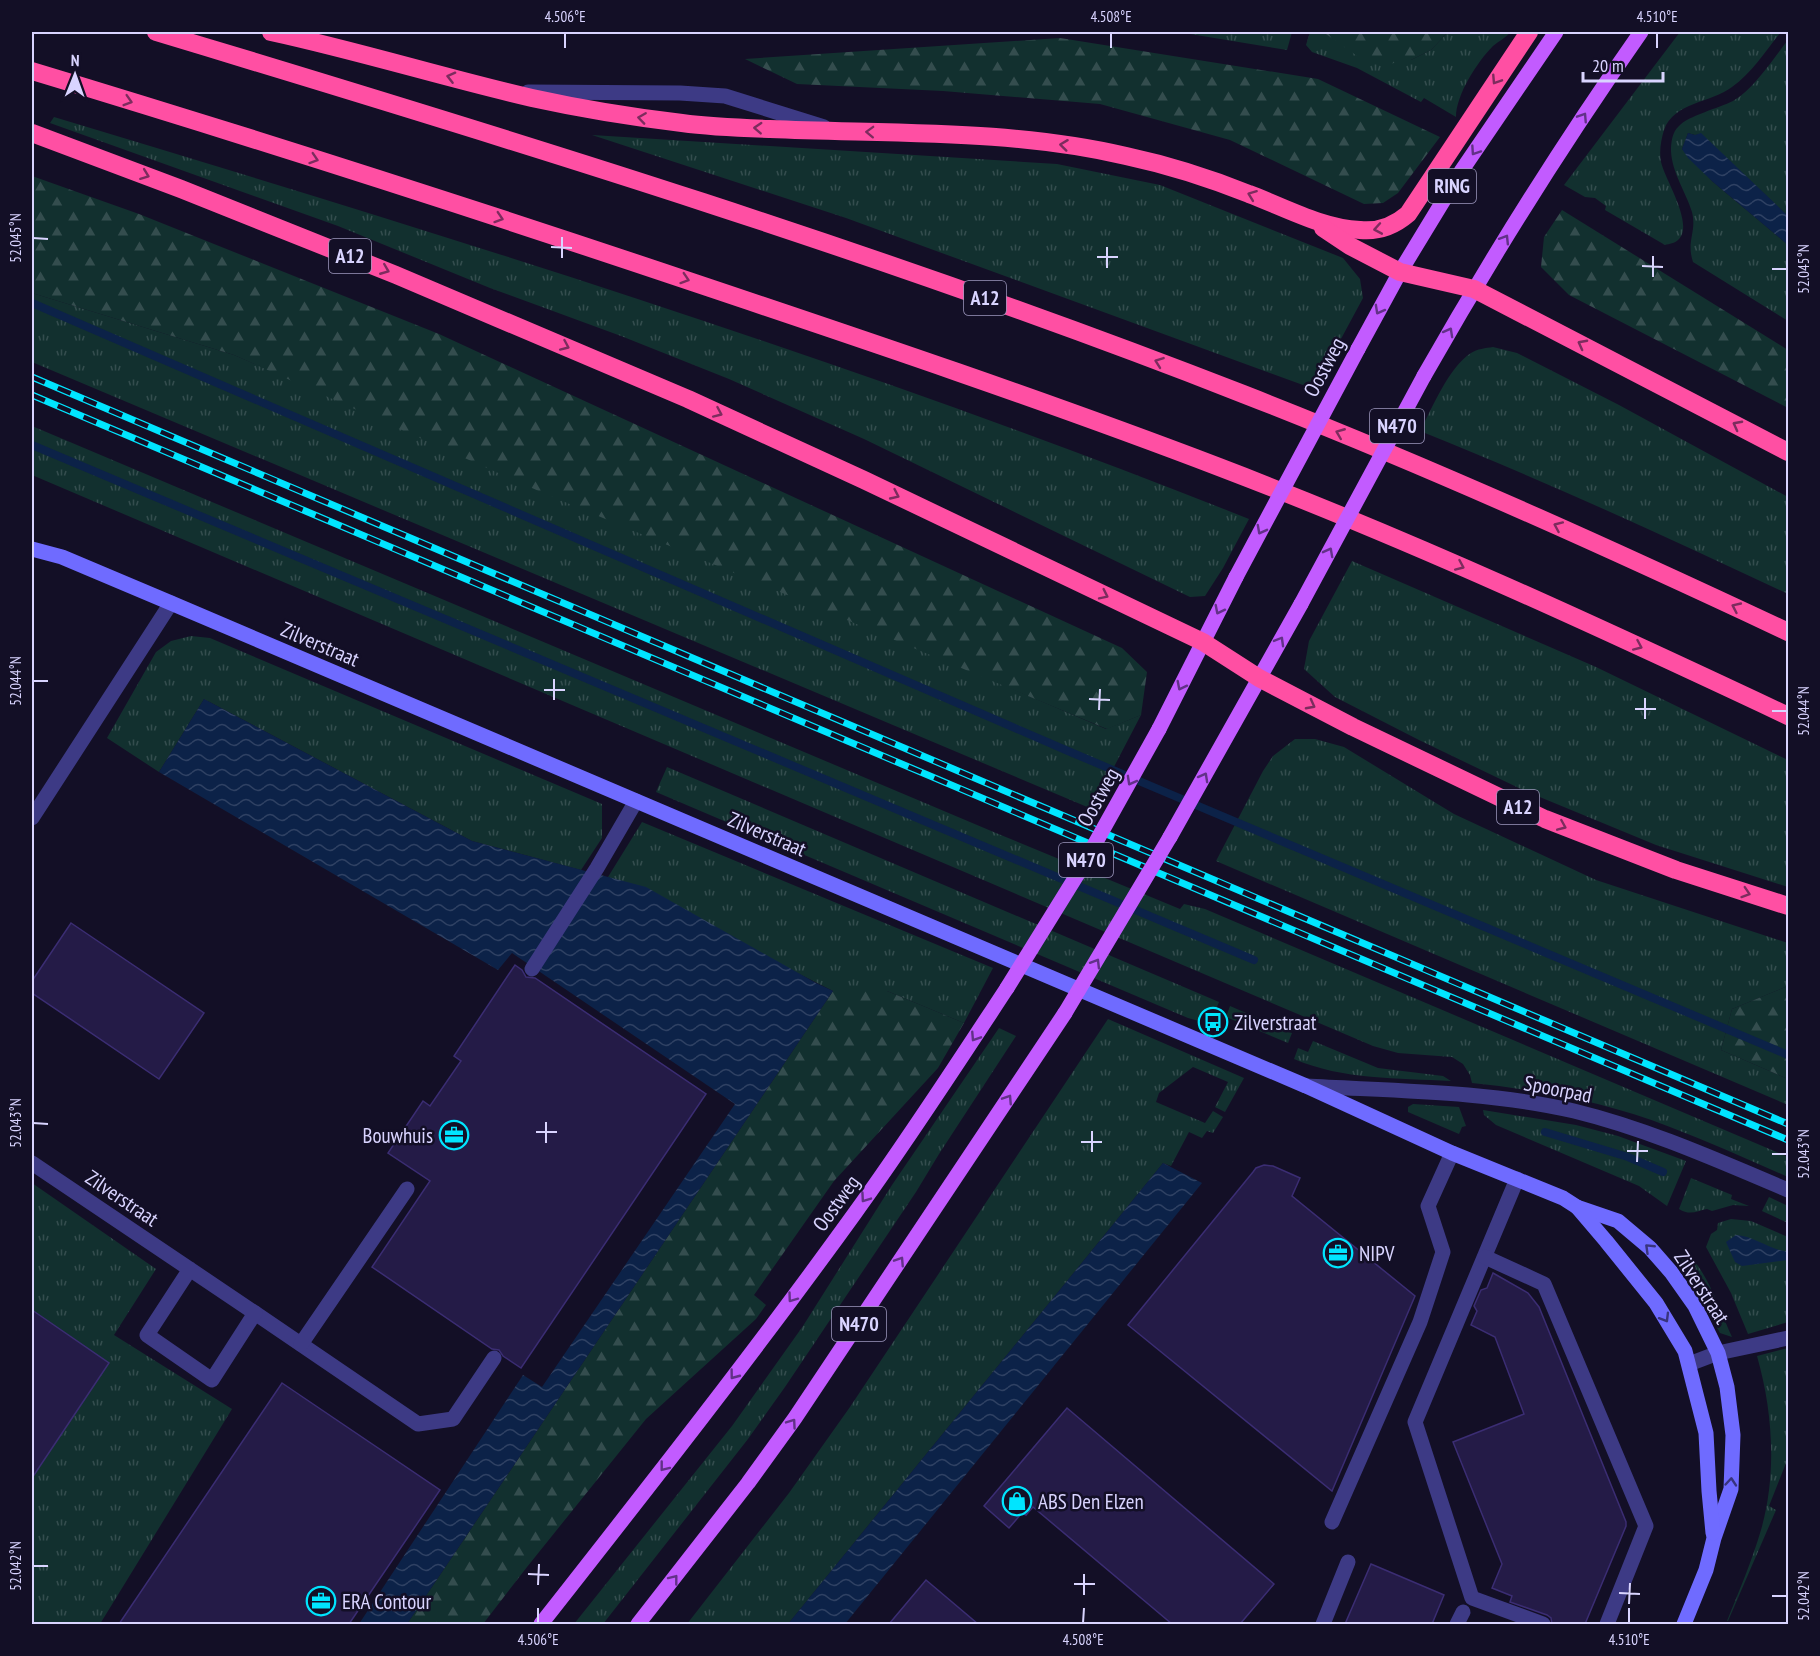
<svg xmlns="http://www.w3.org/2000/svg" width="1820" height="1656" font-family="'PT Sans Narrow',sans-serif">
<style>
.grass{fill:url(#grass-tufts)}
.forest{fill:url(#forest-firs)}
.water{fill:url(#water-waves)}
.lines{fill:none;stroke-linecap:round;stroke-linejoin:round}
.stream{stroke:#0c2248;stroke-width:8}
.building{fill:#241b47;stroke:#3b2d73;stroke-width:1.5}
.lane{stroke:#3d3a85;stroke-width:15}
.street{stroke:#3d3a85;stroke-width:15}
.secondary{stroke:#6f6bff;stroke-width:15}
.primary{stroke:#c25bff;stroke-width:15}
.highway{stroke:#ff4fa3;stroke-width:18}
.rail-casing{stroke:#00e5ff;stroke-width:7}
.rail{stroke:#130f26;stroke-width:4.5;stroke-dasharray:14;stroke-linecap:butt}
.primary-bridge{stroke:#c25bff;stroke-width:15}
.oneway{stroke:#7d2c5e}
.oneway2{stroke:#623188}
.oneway3{stroke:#38347d}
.ticks{fill:none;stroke:#d9d4ff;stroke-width:2}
.labels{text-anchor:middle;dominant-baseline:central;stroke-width:5;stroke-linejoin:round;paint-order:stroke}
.shield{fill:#130f26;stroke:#9e99be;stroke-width:1.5}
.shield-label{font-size:20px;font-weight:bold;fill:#d9d4ff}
.street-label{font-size:21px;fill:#d9d4ff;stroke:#130f26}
.poi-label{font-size:21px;fill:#d9d4ff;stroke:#130f26;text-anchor:start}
.neatline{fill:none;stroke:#d9d4ff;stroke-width:2}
.ticks-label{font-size:15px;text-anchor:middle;fill:#d9d4ff}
</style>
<defs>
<pattern id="grass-tufts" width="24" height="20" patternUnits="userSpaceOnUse" patternTransform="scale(1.5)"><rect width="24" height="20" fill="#12302f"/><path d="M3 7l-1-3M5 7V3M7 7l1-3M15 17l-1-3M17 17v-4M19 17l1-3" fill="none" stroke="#344d4e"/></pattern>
<pattern id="forest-firs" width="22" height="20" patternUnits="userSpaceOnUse" patternTransform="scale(1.5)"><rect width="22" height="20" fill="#12302f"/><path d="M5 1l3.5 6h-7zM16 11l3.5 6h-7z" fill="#344d4e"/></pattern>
<pattern id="water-waves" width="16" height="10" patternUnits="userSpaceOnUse" patternTransform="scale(1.5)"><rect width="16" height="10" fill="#0c2248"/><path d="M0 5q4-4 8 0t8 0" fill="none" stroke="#2f4163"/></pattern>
</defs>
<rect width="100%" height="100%" fill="#130f26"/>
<g class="grass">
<path d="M636 32H786C736 34 686 35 636 32Z"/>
<path d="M1178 32H1292L1287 50Z"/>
<path d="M1310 32H1323L1332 38 1411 60 1431 50 1448 32H1511C1505 38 1499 41 1493 46 1477 62 1456 95 1456 117L1424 98 1421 102 1357 68 1312 52 1306 45Z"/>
<path d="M1680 32H1781C1766 50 1752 73 1732 87 1711 103 1674 102 1664 130 1661 140 1659 151 1661 162 1665 180 1695 225 1678 240 1675 243 1669 244 1665 245L1605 210 1606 206 1595 198 1585 197 1564 185Z"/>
<path d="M1788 40V216L1701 134 1695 135 1688 133 1682 149 1713 182 1788 245V321L1693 262C1686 241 1697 232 1692 212 1686 192 1672 173 1671 151 1671 143 1672 132 1679 126 1688 116 1719 108 1733 101 1754 89 1773 59 1788 40Z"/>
<path d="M54 117C456 238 858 363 1249 519L1223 568 1205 596 1190 597 864 439 729 379 621 336 490 288 338 226 50 123Z"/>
<path d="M592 135 1057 164 1160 185 1343 258 1360 279 1363 298 1314 389 846 218Z"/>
<path d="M32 293 234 355 1106 729 1141 715 1092 809 32 362Z"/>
<path d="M1493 347 1517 353 1619 405 1788 497V594C1667 537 1545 481 1420 431 1433 407 1448 368 1471 353 1477 349 1486 348 1493 347Z"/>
<path d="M32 426 996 833 1180 909 1184 904 1205 909 1788 1157V1177C1749 1160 1710 1142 1670 1127 1606 1102 1539 1090 1472 1083L1470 1075 1463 1064 1452 1057 1398 1053 1373 1046 32 475Z"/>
<path d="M1352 561 1596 667 1788 760V887L1656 845 1523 790 1419 740 1335 697 1304 669 1309 641Z"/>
<path d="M191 636 210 638 602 804V838L581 870 472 841 204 699 159 772 107 738 156 652 171 641Z"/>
<path d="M1295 739H1315L1344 747 1454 814 1596 880 1788 943V986L1732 1009 1721 1050 1788 1079V1105L1216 861 1263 771 1273 756Z"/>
<path d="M667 767 1219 1002 1210 1024 1188 1018 656 792Z"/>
<path d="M642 822 993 968 964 1023 887 991H833L608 877Z"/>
<path d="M1230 1006 1292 1033 1288 1043 1226 1017Z"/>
<path d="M1108 1019 1244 1078 1225 1112 1215 1107 1228 1082 1193 1067 1159 1093 1156 1102 1205 1123 1213 1111 1223 1117 1213 1133 1207 1131 1202 1138 1189 1132 1171 1166 1163 1163 788 1624H687L789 1493 850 1407Z"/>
<path d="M999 1028 1016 1036 939 1154 916 1192 785 1387 748 1439 603 1624H574L732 1426 803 1326 892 1185Z"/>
<path d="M1313 1041 1378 1068 1443 1076 1451 1081C1398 1078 1343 1080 1294 1059L1298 1048 1308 1052Z"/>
<path d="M1413 1104 1459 1107 1466 1126 1462 1127 1459 1134 1408 1112V1107Z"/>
<path d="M1483 1110 1576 1125 1618 1136 1686 1161 1667 1206 1639 1186 1496 1125 1484 1115Z"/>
<path d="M1691 1178 1732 1195 1731 1199 1749 1206 1733 1205 1712 1211 1707 1209C1697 1211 1690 1216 1679 1209Z"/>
<path d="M32 1183 156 1269 114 1335 232 1409 100 1624H36L32 1621Z"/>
<path d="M1769 1197 1788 1206V1223L1762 1211Z"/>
<path d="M1731 1219 1751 1221 1788 1237V1322L1748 1334 1731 1293 1706 1247 1711 1234 1717 1230 1718 1223Z"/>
<path d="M1688 1254C1708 1273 1721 1313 1732 1337L1720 1333 1694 1286 1679 1266 1684 1256Z"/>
<path d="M1788 1348V1458L1769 1506 1776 1510 1728 1621H1727C1739 1591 1752 1561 1761 1530 1777 1474 1773 1412 1757 1356Z"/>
</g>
<g class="forest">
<path d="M1323 32H1448L1431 50 1411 60 1383 65 1367 63Z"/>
<path d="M1060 38 1318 79 1440 137 1398 193 1383 203 1364 204 1230 140 1100 104 943 91 797 84 745 59Z"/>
<path d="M32 176 139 214 439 334 1122 648 1147 672 1141 715 1107 729 541 492 234 355 32 293Z"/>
<path d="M1562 210 1788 350V408L1569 295 1541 267 1544 237Z"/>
<path d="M1788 986V1079L1721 1050 1732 1009Z"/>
<path d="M833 991H887L964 1023 938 1068 834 1181 754 1295 766 1305 756 1319 646 1419 527 1567 483 1624H407Z"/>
</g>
<g class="water">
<path d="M1688 133 1695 135 1701 133 1788 216V245L1713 182 1688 158 1682 149Z"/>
<path d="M204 699 472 841 646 887 816 983 833 991 407 1624H359L523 1375 542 1387 735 1104 512 953 498 970 159 772Z"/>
<path d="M1163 1163 1202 1183 845 1624H788Z"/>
<path d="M1736 1235C1754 1236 1768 1249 1788 1252V1260L1742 1266 1735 1262 1726 1242Z"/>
</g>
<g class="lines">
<g class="stream">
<path d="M32 303 1068 751 1788 1055"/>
<path d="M32 445 1254 960"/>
<path d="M1545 1132 1628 1157 1663 1172"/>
</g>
</g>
<g class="building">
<path d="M71 923 204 1013 159 1079 32 993V981Z"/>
<path d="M515 965 522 970 526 977 535 978 706 1094 521 1368 503 1356 499 1350 492 1349 372 1267 430 1181 388 1153 423 1101 430 1106 461 1061 454 1056Z"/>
<path d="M1264 1165 1273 1166 1300 1178 1292 1196 1415 1296 1332 1491 1128 1325 1253 1172 1256 1168Z"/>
<path d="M1493 1273 1528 1293 1539 1307 1626 1522V1526L1585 1624H1552L1551 1618 1547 1615 1510 1602 1512 1596 1492 1588 1502 1564 1453 1442 1524 1414 1495 1337 1471 1325 1477 1311 1474 1306 1481 1290 1487 1288Z"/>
<path d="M32 1310 109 1363 32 1478Z"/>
<path d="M282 1383 440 1490 349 1624H119Z"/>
<path d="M1067 1408 1274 1584 1240 1624H1172L1033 1507 1026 1515 1022 1513 1009 1528 984 1506Z"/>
<path d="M1371 1564 1444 1595 1432 1624H1345Z"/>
<path d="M926 1580 978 1624H889Z"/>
</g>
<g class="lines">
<g class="lane">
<path d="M528 92 680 93 725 96 824 127"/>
<path d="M532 969 597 868 636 801"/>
<path d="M1306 1086C1395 1091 1487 1091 1574 1111 1648 1129 1719 1161 1788 1190"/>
<path d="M1517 1179 1415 1422 1472 1598 1543 1624"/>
<path d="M1485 1257 1544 1284 1646 1526 1607 1624"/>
<path d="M255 1313 418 1424 453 1419 494 1358"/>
<path d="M301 1344 407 1189"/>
<path d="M1689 1364 1718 1353 1788 1338"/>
<path d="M1332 1522 1420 1322 1443 1252 1428 1206 1452 1153"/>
<path d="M1323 1624 1348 1562"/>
<path d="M1457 1624 1463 1612"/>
</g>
<g class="street">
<path d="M32 818 171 603"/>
<path d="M32 1163 255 1313 212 1380 147 1335 190 1269"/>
</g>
<g class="secondary">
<path d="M32 549 62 557 171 603 1306 1086 1452 1153 1563 1198 1577 1207 1618 1221 1650 1248 1671 1272 1695 1306 1718 1353 1727 1387 1733 1435 1731 1489 1714 1538 1706 1570 1684 1624"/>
<path d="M1577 1207 1606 1241 1656 1303 1685 1351 1706 1433 1709 1491 1713 1533"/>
</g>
<g class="primary">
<path d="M1358 349 1400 272 1462 170 1556 32"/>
<path d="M1424 376C1491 258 1563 143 1641 32"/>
<path d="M1159 729 1236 577"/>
<path d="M1170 837 1301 604"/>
<path d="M541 1624C647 1489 754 1353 855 1213 908 1140 957 1064 1007 988"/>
<path d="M638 1624 748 1483 795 1418 1065 1013"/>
</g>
<g class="highway">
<path d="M156 32C521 142 888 255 1243 394 1428 466 1609 548 1788 632"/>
<path d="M271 32C359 51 445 78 532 98 582 109 632 117 682 123 711 127 741 128 770 129 887 134 1012 129 1126 156 1168 165 1209 178 1249 194 1284 207 1321 228 1360 230 1379 232 1394 226 1408 214L1529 32"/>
<path d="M32 71C254 138 475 209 695 283 871 342 1046 401 1219 467 1413 541 1601 628 1788 716"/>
<path d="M32 133 181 189 396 275 688 399 864 480 1203 642 1259 678 1353 727 1545 819 1676 870 1788 906"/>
<path d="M1323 228 1350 246 1400 272 1474 289 1788 452"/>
</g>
<g class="rail-casing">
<g id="rail">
<path d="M32 377 1788 1124"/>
<path d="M32 395 1788 1140"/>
</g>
</g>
<use href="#rail" class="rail"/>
<g class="primary-bridge">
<path d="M1236 577 1358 349"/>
<path d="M1301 604 1424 376"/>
<path d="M1007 988 1082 867 1159 729"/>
<path d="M1065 1013 1170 837"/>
</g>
</g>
<defs><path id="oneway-chevron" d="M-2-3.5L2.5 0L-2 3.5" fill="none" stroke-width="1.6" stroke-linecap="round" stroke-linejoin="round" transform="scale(1.5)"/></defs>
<g class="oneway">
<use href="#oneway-chevron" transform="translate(451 77) rotate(-166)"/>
<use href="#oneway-chevron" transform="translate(1496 80) rotate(123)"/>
<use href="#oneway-chevron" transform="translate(128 101) rotate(17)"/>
<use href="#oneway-chevron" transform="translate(642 118) rotate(-172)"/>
<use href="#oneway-chevron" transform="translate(758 128) rotate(-177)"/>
<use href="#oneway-chevron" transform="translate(870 132) rotate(-178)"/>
<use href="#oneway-chevron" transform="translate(1064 145) rotate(-173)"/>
<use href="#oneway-chevron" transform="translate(314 159) rotate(18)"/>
<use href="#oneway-chevron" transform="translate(145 175) rotate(21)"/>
<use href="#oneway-chevron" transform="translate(1252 195) rotate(-159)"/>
<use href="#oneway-chevron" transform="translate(499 218) rotate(18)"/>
<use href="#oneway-chevron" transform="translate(1378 229) rotate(170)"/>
<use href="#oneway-chevron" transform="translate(385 270) rotate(22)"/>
<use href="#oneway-chevron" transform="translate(685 279) rotate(18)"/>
<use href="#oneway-chevron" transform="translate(1582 344) rotate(-152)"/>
<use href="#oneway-chevron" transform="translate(565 346) rotate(24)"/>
<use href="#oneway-chevron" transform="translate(1159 362) rotate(-160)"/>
<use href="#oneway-chevron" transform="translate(718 413) rotate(24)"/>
<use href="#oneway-chevron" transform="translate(1737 425) rotate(-152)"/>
<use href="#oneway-chevron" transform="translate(1340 433) rotate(-158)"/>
<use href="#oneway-chevron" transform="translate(895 495) rotate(25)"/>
<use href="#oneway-chevron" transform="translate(1558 526) rotate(-156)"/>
<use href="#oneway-chevron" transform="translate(1460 566) rotate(24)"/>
<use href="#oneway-chevron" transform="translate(1104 595) rotate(26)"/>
<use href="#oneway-chevron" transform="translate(1736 607) rotate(-155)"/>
<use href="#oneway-chevron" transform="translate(1638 646) rotate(24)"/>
<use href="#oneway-chevron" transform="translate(1311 705) rotate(28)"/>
<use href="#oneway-chevron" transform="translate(1562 826) rotate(23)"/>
<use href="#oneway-chevron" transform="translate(1746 893) rotate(18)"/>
</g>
<g class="oneway2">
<use href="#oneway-chevron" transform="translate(1583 117) rotate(-57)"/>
<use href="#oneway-chevron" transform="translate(1475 151) rotate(124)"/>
<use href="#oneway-chevron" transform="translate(1505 239) rotate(-58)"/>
<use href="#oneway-chevron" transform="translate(1379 310) rotate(119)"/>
<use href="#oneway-chevron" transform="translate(1449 332) rotate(-61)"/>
<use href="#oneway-chevron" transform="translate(1261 530) rotate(118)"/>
<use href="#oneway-chevron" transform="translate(1329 552) rotate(-62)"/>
<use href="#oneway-chevron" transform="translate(1219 610) rotate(117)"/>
<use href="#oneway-chevron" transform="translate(1280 641) rotate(-60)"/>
<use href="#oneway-chevron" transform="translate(1181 686) rotate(117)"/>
<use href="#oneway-chevron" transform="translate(1204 777) rotate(-61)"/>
<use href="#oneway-chevron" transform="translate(1131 781) rotate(119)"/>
<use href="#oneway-chevron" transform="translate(1096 963) rotate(-59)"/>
<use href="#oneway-chevron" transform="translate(975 1037) rotate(123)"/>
<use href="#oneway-chevron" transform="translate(1008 1099) rotate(-57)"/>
<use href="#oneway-chevron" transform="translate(865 1198) rotate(125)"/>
<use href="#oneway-chevron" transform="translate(900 1261) rotate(-57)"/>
<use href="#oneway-chevron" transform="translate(792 1298) rotate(126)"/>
<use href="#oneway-chevron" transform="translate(734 1375) rotate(127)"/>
<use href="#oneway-chevron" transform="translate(792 1423) rotate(-55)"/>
<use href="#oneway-chevron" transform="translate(664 1467) rotate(128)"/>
<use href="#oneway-chevron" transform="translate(674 1579) rotate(-52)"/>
</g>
<g class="oneway3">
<use href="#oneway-chevron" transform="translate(1649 1248) rotate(-136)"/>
<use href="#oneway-chevron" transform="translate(1665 1318) rotate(59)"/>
<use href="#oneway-chevron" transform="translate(1731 1482) rotate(-85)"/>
</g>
<path class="ticks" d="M565 48V33M1111 48V33M1657 48V33M33 238 48 239M551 247 572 248M1097 257H1118M562 258V237M1642 266 1663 267M1107 268V247M1772 269H1787M1653 277V256M33 681H48M544 690H565M1089 699 1110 700M554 700V679M1635 709H1656M1099 710 1100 689M1772 711H1787M1645 719V698M33 1123 48 1124M536 1132H557M1081 1142H1102M546 1143V1122M1627 1151H1648M1092 1152V1131M1772 1154H1787M1637 1162 1638 1141M33 1566H48M528 1574 549 1575M1074 1584H1095M538 1585 539 1564M1619 1593 1640 1594M1084 1595V1574M1772 1596H1787M1629 1604 1630 1583M538 1623V1608M1083 1623 1084 1608M1629 1623V1608"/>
<defs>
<g id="bus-ring" transform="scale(1.5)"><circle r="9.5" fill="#130f26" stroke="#00e5ff" stroke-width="1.5"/><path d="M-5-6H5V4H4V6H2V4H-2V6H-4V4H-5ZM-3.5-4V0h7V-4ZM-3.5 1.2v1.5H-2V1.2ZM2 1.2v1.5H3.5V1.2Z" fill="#00e5ff"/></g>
<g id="office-ring" transform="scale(1.5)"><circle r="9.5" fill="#130f26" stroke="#00e5ff" stroke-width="1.5"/><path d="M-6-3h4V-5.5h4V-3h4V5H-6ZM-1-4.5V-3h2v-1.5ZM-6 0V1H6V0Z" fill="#00e5ff"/></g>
<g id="shop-ring" transform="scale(1.5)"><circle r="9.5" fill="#130f26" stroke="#00e5ff" stroke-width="1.5"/><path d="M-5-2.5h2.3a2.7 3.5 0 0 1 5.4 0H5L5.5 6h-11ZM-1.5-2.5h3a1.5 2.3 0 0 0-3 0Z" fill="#00e5ff"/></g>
</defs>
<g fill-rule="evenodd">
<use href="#bus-ring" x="1213" y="1022"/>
<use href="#office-ring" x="454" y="1135"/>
<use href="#office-ring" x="1338" y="1253"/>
<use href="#shop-ring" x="1017" y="1501"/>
<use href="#office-ring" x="321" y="1601"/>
</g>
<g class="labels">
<g class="shield">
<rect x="1428" y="169" width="48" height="34" rx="4.5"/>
<rect x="329" y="239" width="42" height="34" rx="4.5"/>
<rect x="964" y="281" width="42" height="34" rx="4.5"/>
<rect x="1370" y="409" width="54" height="34" rx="4.5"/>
<rect x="1497" y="790" width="42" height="34" rx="4.5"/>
<rect x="1059" y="843" width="54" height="34" rx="4.5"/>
<rect x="832" y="1307" width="54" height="34" rx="4.5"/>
</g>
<g class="shield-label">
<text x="1452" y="186">RING</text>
<text x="350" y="256">A12</text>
<text x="985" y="298">A12</text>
<text x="1397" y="426">N470</text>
<text x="1518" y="807">A12</text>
<text x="1086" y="860">N470</text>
<text x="859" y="1324">N470</text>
</g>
<g class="street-label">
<text transform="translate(1324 367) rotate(-62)">Oostweg</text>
<text transform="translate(320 644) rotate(23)">Zilverstraat</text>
<text transform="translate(1098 797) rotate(-61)">Oostweg</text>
<text transform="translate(767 834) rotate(23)">Zilverstraat</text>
<text transform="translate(1558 1089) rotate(11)">Spoorpad</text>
<text transform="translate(122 1198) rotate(34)">Zilverstraat</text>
<text transform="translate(836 1203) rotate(-54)">Oostweg</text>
<text transform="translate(1702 1287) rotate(57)">Zilverstraat</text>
</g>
<g class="poi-label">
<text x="1234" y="1022">Zilverstraat</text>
<text x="433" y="1135" text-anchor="end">Bouwhuis</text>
<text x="1359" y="1253">NIPV</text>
<text x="1038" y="1501">ABS Den Elzen</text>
<text x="342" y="1601">ERA Contour</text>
</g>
</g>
<rect width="1820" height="1656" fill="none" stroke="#130f26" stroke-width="66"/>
<g transform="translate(75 75) rotate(1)" stroke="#130f26" stroke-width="4.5" paint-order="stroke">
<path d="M0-4.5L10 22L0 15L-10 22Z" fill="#d9d4ff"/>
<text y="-9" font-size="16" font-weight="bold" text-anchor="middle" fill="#d9d4ff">N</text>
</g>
<path d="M1583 72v9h80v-9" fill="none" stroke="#d9d4ff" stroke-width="3"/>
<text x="1592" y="72" font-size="18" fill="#d9d4ff" stroke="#130f26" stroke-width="4.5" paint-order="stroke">20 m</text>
<rect x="33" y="33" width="1754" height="1590" class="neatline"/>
<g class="ticks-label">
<text x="565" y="22">4.506°E</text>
<text x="1111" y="22">4.508°E</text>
<text x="1657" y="22">4.510°E</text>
<text transform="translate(16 238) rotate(-90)" y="5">52.045°N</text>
<text transform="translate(1804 269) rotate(-90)" y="5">52.045°N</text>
<text transform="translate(16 681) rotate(-90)" y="5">52.044°N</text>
<text transform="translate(1804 711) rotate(-90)" y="5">52.044°N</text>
<text transform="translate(16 1123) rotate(-90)" y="5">52.043°N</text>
<text transform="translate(1804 1154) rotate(-90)" y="5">52.043°N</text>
<text transform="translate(16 1566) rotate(-90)" y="5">52.042°N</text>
<text transform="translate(1804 1596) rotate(-90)" y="5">52.042°N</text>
<text x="538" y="1645">4.506°E</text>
<text x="1083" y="1645">4.508°E</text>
<text x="1629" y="1645">4.510°E</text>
</g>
</svg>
